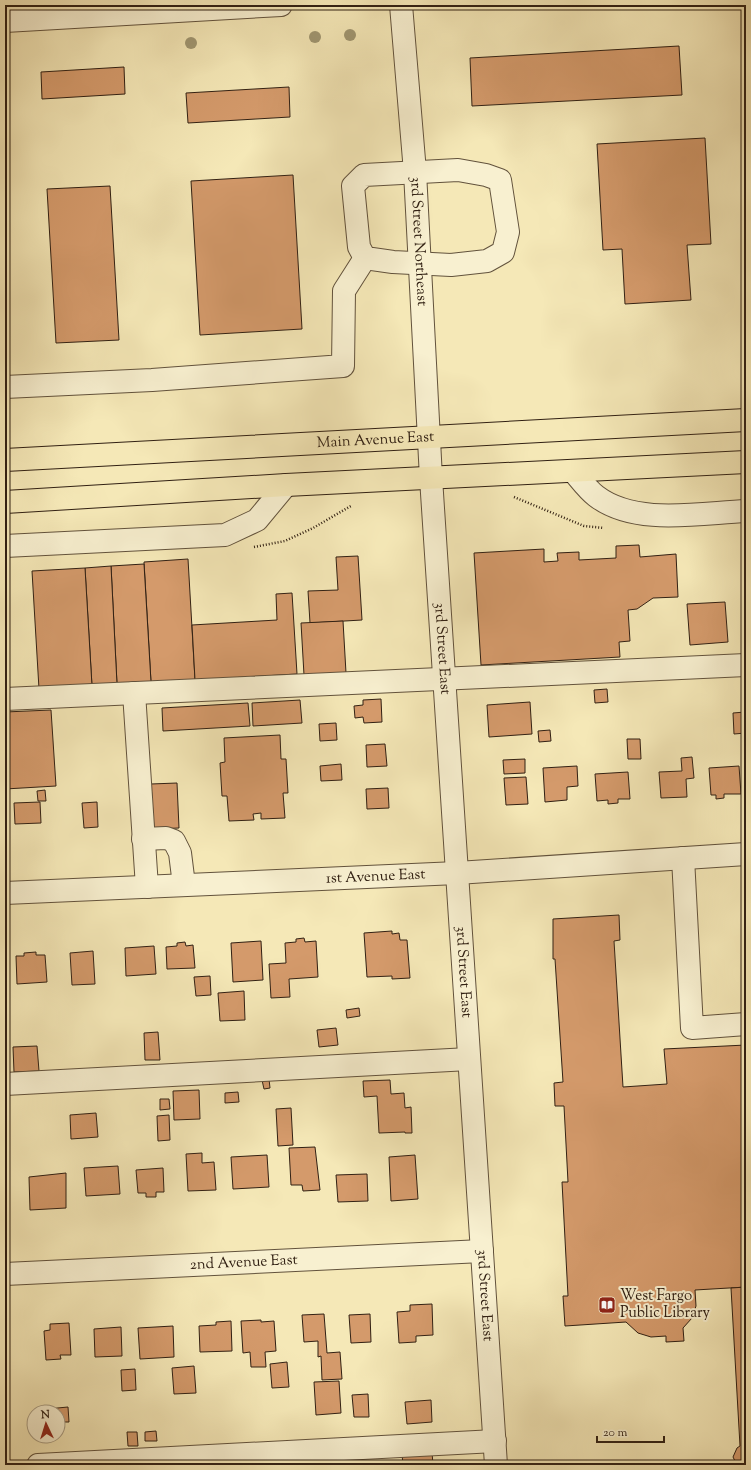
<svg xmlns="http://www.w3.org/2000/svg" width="751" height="1470" font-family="'Sorts Mill Goudy',serif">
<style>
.building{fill:#d49a6b;stroke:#312013}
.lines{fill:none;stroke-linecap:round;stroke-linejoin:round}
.minor-casing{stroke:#62523c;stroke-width:24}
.major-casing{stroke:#312013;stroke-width:24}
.path{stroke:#312013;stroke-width:2.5;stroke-dasharray:1 2;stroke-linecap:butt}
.minor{stroke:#f8f0d0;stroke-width:22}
.major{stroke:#f5e8b7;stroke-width:22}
.tree{fill:#a09671}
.labels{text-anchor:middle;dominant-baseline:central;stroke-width:4;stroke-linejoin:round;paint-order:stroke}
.street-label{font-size:15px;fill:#312013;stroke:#f8f0d0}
.poi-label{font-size:15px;fill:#312013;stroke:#f8f0d0;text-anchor:start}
</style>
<rect width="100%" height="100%" fill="#f5e8b7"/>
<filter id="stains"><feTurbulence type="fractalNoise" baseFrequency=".005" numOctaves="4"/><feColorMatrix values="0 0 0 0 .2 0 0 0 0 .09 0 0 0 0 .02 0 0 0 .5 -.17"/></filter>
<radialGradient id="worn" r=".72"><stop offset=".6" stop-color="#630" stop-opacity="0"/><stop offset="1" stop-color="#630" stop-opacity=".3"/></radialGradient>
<g class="building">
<path d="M679 46 682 95 472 106 470 58Z"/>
<path d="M124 67 125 94 42 99 41 72Z"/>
<path d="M289 87 290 117 188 123 186 93Z"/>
<path d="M705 138 711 244 687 245 691 300 625 304 622 249 603 250 597 144Z"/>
<path d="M293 175 302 329 200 335 191 181Z"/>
<path d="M110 186 119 340 56 343 47 189Z"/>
<path d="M639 545 640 557 676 554 678 597 653 598 637 609 628 610 630 641 619 642 620 657 481 665 474 553 544 549V562L558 561 557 553 579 552V560L616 558V546Z"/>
<path d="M358 556 362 620 310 623 308 591 338 590 336 557Z"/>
<path d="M188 559 195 680 151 682 144 562Z"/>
<path d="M144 564 151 682 117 684 111 566Z"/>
<path d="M111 566 117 684 92 686 85 568Z"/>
<path d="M85 568 92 686 39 689 32 571Z"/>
<path d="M292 593 297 674 195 680 192 625 277 620 276 594Z"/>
<path d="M725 602 728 642 690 645 687 604Z"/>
<path d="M343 621 346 673 304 675 301 623Z"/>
<path d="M607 689 608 702 595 703 594 690Z"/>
<path d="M381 699 382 722 364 723 363 717 355 718 354 706 363 705V700Z"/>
<path d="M300 700 302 723 253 726 252 703Z"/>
<path d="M530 702 532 734 489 737 487 705Z"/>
<path d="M248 703 250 726 163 731 162 708Z"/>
<path d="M51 710 56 786 5 789V712Z"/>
<path d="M745 712 746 733 734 734 733 713Z"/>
<path d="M336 723 337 740 320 741 319 724Z"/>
<path d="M550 730 551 741 539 742 538 731Z"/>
<path d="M280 735 281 759H286L288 793H283L285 818 261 819V813L253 814 254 820 229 821 227 796H222L220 763 225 762 224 738Z"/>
<path d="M627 739H640L641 759H628Z"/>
<path d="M385 744 387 766 367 767 366 745Z"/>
<path d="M692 757 694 778 686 779 687 797 661 798 659 772 682 771 681 758Z"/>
<path d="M525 759V773L504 774 503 760Z"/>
<path d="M341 764 342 780 321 781 320 766Z"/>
<path d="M577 766 578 786 567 787V800L545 802 543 768Z"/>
<path d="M739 766 741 794H724V798L716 799V795H711L709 768Z"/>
<path d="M628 772 630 799H618V803L608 804V800L597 801 595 774Z"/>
<path d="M526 777 528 804 506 805 504 778Z"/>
<path d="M177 783 179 828 154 829 151 784Z"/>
<path d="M388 788 389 808 367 809 366 789Z"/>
<path d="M45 790 46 801H38L37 791Z"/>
<path d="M40 802 41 823 15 824 14 803Z"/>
<path d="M97 802 98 827 84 828 82 803Z"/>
<path d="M619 915 620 940 614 941 623 1087 667 1084 664 1049 746 1045V1287L695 1290 696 1306 692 1318 683 1328 684 1341 666 1342V1336L651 1337 638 1333 626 1322 565 1326 563 1296H568L562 1182H568L564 1106H555L554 1083 563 1082 555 959H553V919Z"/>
<path d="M392 931V934L399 933 400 940H407L410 978 392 979V976L367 977 364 933Z"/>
<path d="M304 938 305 942 316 941 318 977 289 979 290 997 271 998 269 964 286 963 285 943 296 942V939Z"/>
<path d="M261 941 263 980 233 982 231 943Z"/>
<path d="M185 942 186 946 193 945 195 968 167 969 166 947 177 946V943Z"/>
<path d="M154 946 156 974 126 976 125 948Z"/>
<path d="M93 951 95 984 72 985 70 953Z"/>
<path d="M36 952V955H45L47 982 17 984 16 956H24V953Z"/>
<path d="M210 976 211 995 196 996 194 977Z"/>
<path d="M244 991 245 1020 220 1021 218 993Z"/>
<path d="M359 1008 360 1016 347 1018 346 1010Z"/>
<path d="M336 1028 338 1045 319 1047 317 1030Z"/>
<path d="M158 1032 160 1060H145L144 1033Z"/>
<path d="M37 1046 39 1071 14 1072 13 1047Z"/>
<path d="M269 1079 270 1088 264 1089 262 1080Z"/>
<path d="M390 1080 391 1094 404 1093 405 1108 411 1107 412 1133H405V1132L379 1133 377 1096 364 1097 363 1081Z"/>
<path d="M199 1090 200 1119 174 1120 173 1091Z"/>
<path d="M238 1092 239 1102 225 1103V1093Z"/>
<path d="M160 1099H169L170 1109 160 1110Z"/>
<path d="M291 1108 293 1145 278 1146 276 1109Z"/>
<path d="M96 1113 98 1137 71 1139 70 1115Z"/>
<path d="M169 1115 170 1140 158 1141 157 1116Z"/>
<path d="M315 1147 320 1190 303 1191 302 1185H291L289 1148Z"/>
<path d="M202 1153V1163L214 1162 216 1190 188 1191 186 1154Z"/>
<path d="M267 1155 269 1187 233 1189 231 1157Z"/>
<path d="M415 1155 418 1199 391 1201 389 1157Z"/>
<path d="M118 1166 120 1194 86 1196 84 1168Z"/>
<path d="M163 1168 164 1192H156V1197H146V1193H138L136 1170Z"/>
<path d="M66 1173V1208L30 1210 29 1177Z"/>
<path d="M367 1174 368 1201 338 1202 336 1175Z"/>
<path d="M746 1287V1465H737L733 1457 737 1448 740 1446 731 1288Z"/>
<path d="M432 1304 433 1335 416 1336V1342L399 1343 397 1312 410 1311V1305Z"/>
<path d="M324 1314 327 1353 340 1352 342 1379 322 1380 321 1356 318 1357V1341L304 1342 302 1315Z"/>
<path d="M370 1314 371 1342 351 1343 349 1315Z"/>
<path d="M261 1320V1322L274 1321 276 1351 265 1352 266 1367H251L250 1352 243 1353 241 1321Z"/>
<path d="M231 1321 232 1351 200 1352 199 1326 216 1325V1322Z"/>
<path d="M69 1323 71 1355H60L61 1359 46 1360 44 1331 50 1330V1324Z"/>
<path d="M173 1326 174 1357 140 1359 138 1328Z"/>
<path d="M121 1327 122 1356 95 1357 94 1329Z"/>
<path d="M287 1362 289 1387 272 1388 270 1364Z"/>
<path d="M194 1366 196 1393 174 1394 172 1368Z"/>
<path d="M135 1369 136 1390 122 1391 121 1370Z"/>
<path d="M339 1381 341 1413 316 1415 314 1382Z"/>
<path d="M368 1394 369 1417H354L352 1395Z"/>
<path d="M431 1400 432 1422 407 1424 405 1402Z"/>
<path d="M68 1407 69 1422H58V1412H47V1409Z"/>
<path d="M156 1431 157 1441H145V1432Z"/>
<path d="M127 1432H137L138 1446H128Z"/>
<path d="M432 1452 433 1465H403L402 1454Z"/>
</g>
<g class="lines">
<g class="minor-casing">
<g id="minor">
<path id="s1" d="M401 5 415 172 431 478 496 1465"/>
<path d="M5 21 281 5"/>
<path d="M458 170 486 175 500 180 508 232 503 252 487 261 451 265 393 262 365 258 359 247 353 186 364 175Z"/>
<path d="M5 387 152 380 343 366 344 291 365 258"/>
<path d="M573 471C580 479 587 489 596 496 635 526 699 513 746 511"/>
<path d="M5 546 225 535 257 520 286 485"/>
<path d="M134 693 147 887"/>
<path d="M5 699 746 665"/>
<path d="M143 839 166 838 174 841 180 853 184 885"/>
<path d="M683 858 692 1028 746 1024"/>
<path id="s2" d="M5 893 457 873 746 854"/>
<path d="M5 1084 469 1059"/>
<path id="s3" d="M5 1274 482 1251"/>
<path d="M38 1465 495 1441"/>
</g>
</g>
<g class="major-casing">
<g id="major">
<path id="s4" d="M5 460 746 420"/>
<path d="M5 502 286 485 746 462"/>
</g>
</g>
<g class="path">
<path d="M514 497 584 526 604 528"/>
<path d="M254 547 285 541 313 528 351 506"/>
</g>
<use href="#minor" class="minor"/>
<use href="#major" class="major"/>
</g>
<g class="tree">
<circle cx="350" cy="35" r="6"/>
<circle cx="315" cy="37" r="6"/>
<circle cx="191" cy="43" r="6"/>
</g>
<defs>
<g id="library-square" transform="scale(0.9)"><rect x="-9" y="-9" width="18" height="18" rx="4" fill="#8f2418" stroke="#f8f0d0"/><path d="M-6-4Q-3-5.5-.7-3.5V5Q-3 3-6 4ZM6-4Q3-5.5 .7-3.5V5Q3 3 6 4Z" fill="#fff"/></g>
</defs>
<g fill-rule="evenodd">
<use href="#library-square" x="607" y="1305"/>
</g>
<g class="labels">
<g class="street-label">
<text stroke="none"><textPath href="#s1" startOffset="237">3rd Street Northeast</textPath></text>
<text stroke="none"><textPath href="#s4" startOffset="371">Main Avenue East</textPath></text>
<text stroke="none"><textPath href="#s1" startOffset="645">3rd Street East</textPath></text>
<text stroke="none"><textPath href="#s2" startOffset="371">1st Avenue East</textPath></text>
<text stroke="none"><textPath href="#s1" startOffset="969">3rd Street East</textPath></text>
<text stroke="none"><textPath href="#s3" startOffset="239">2nd Avenue East</textPath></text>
<text stroke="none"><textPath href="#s1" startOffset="1293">3rd Street East</textPath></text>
</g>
<g class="poi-label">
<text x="620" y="1296">West Fargo<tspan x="620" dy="17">Public Library</tspan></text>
</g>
</g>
<rect width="751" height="1470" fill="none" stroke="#f5e8b7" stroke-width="20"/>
<rect x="6" y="6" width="739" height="1458" fill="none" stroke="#312013" stroke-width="2"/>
<rect x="10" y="10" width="731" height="1450" fill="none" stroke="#312013"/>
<g transform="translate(46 1424) rotate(356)"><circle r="19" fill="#f8f0d0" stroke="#a89d84"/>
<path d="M0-3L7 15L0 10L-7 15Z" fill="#8f2418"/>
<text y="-6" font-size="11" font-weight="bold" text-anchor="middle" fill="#312013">N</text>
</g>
<path d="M597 1436v6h67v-6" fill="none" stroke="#312013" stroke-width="2"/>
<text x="603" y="1436" font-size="12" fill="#312013" stroke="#f8f0d0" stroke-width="3" paint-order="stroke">20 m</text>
<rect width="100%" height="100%" filter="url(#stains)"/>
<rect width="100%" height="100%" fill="url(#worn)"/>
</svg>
